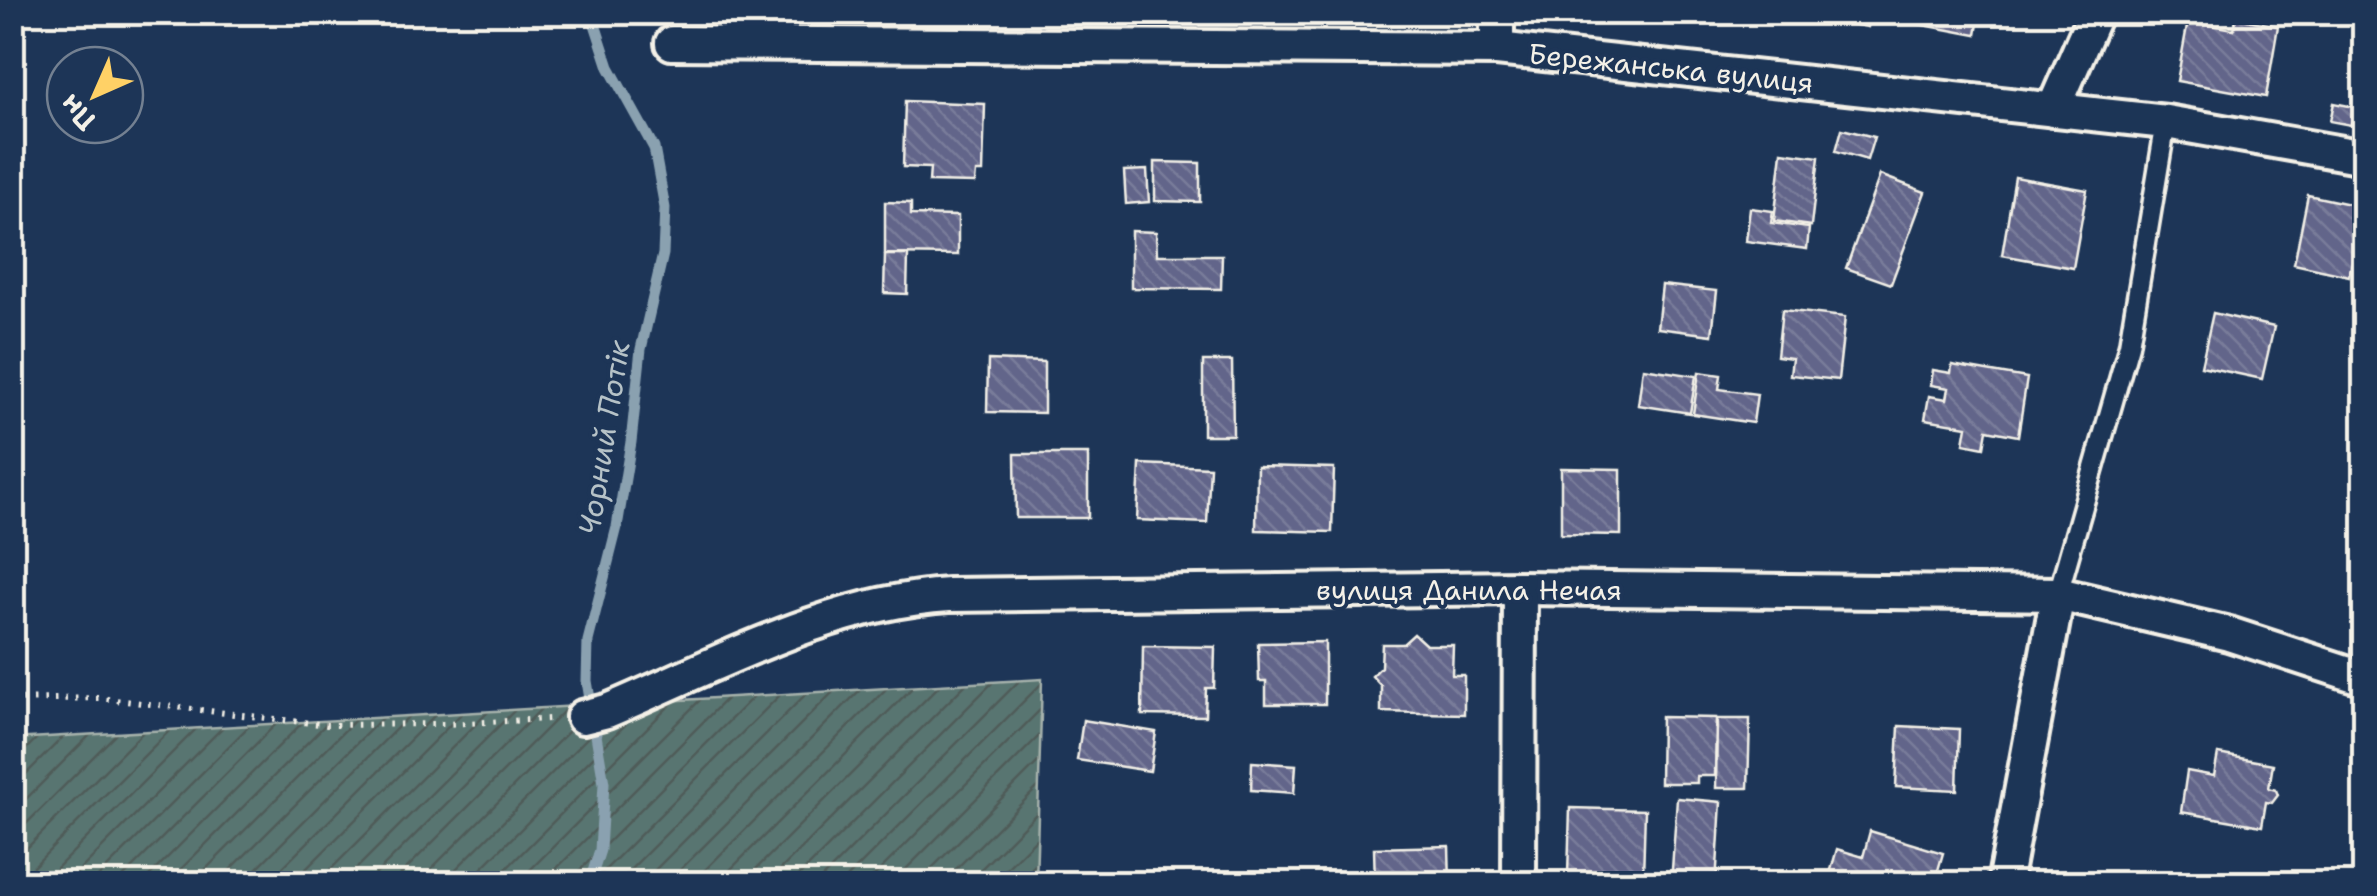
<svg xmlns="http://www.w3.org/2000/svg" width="2377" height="896" font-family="'Shantell Sans',sans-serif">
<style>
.garden{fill:url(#garden-furrows);stroke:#a6b2ac;stroke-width:2.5}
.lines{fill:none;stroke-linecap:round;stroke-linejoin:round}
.stream{stroke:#8aa1b0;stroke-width:11}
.building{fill:url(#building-back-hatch);stroke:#f4f1e8;stroke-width:2.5}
.lane-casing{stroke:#f4f1e8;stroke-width:25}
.street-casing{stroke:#f4f1e8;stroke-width:40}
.path{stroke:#f4f1e8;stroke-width:6;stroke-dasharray:2.5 8;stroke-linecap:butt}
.lane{stroke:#1d3557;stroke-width:18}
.street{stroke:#1d3557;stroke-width:32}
.labels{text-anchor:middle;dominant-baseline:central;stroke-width:8;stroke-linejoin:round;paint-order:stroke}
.street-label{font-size:28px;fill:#f4f1e8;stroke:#1d3557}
.water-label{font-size:30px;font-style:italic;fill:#b6c2c7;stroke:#1d3557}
</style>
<defs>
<pattern id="garden-furrows" width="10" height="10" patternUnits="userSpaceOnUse" patternTransform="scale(2.5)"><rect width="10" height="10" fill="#587471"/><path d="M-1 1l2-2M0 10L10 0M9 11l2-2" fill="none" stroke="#505c59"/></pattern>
<pattern id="building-back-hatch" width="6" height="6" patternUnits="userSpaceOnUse" patternTransform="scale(2.5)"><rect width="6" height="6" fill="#62658a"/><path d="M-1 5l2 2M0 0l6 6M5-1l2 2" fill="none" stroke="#797c9a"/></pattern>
</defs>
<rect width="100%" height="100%" fill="#1d3557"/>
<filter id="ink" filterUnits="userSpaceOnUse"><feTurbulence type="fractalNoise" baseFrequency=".01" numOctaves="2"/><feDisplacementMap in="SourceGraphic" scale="20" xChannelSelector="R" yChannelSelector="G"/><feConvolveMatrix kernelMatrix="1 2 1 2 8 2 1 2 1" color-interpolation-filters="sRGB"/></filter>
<g filter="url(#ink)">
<path class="garden" d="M1042 679 1036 883 13 884V739Z"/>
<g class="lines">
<path class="stream" d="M589 884 600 850 604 783 587 681 588 641 617 527 631 442 641 349 663 254 665 208 654 148 609 67 591 12"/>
</g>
<g class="building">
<path d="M1829 12H1871L1868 27 1828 20Z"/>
<path d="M1920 12H1980L1976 35 1918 24Z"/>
<path d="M2236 18 2278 26 2266 97 2177 81 2188 21 2234 29Z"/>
<path d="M905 101 985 104 983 172H976L975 183 929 182 930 168 903 167Z"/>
<path d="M2334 103 2354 107 2351 125 2330 121Z"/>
<path d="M1842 129 1874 137 1867 160 1836 151Z"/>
<path d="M1782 152 1819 157 1811 226 1774 221Z"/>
<path d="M1155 162 1200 163V202L1155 201Z"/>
<path d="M1147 170 1149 202 1126 204 1124 171Z"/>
<path d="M1880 175 1925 192 1891 284 1846 268Z"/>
<path d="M2015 177 2087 190 2073 268 2002 255Z"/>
<path d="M2308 195 2364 207 2349 276 2294 264Z"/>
<path d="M885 202 911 203V215L958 216V255L885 254Z"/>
<path d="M1750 208 1773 211 1771 223 1809 228 1807 249 1746 241Z"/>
<path d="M1131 231 1156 232 1157 255H1222L1221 289 1131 288Z"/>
<path d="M885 255H908L907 294 884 293Z"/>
<path d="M1662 285 1717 291 1712 335 1657 328Z"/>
<path d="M1782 310 1845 317 1838 380 1790 375 1792 358 1777 356Z"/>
<path d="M2213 313 2274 327 2262 379 2201 366Z"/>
<path d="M988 360 1044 362V413L987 412Z"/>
<path d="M1203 361H1232L1233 435H1203Z"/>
<path d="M1952 365 2027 378 2018 436 1987 430 1984 447 1964 443 1967 426 1925 419 1929 396 1947 399 1949 388 1931 385 1933 370 1951 373Z"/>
<path d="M1643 368 1696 376 1690 413 1638 405Z"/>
<path d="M1699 372 1721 375 1719 389 1757 394 1753 423 1693 414Z"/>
<path d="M1015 454H1088V518H1016Z"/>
<path d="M1140 464 1210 467 1207 523 1137 520Z"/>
<path d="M1257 466 1334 468 1332 532 1256 530Z"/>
<path d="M1561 468 1621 469V535L1561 534Z"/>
<path d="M1414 634 1426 645H1453L1452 675H1464V714L1381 712V686L1372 676 1381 667 1382 644H1403Z"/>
<path d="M1325 642V704H1266V681H1259L1258 643Z"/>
<path d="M1143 646 1215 647 1214 688H1206L1205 716 1142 715Z"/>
<path d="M1661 717 1716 718 1715 776H1697V783H1660Z"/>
<path d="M1717 719H1750L1748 788H1716Z"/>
<path d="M1083 720 1156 732 1150 771 1077 760Z"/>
<path d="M1899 726 1959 729 1957 790 1896 787Z"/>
<path d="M2218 754 2273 764 2269 788 2276 790 2278 795 2272 803 2266 802 2262 826 2181 812 2187 771 2214 776Z"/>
<path d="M1252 762 1296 765 1294 793 1251 790Z"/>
<path d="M1677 798 1721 802 1716 884H1671Z"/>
<path d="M1570 808 1645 810 1643 877 1568 875Z"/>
<path d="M1870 831 1943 853 1934 884H1827L1837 849 1863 857Z"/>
<path d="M1449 846 1450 884H1375L1374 848Z"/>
</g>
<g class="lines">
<g class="lane-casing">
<path id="lane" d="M2058 594 2129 345 2166 122"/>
</g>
<g class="street-casing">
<g id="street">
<path d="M672 43 1497 49 2166 122 2364 157"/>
<path d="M1497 49V12"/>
<path d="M2053 110 2096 12"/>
<path d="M583 717 607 711C716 665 830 602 949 595L1520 588 2058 594 2229 634 2364 678"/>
<path d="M1519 884 1520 588"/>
<path d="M2004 884 2058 594"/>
</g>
</g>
<path class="path" d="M12 700 99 698 327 725 445 724 550 719"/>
<use href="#lane" class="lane"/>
<use href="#street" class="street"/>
</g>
</g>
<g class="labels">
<g class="street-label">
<text transform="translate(1671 68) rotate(6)">Бережанська вулиця</text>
<text x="1469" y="590">вулиця Данила Нечая</text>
</g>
<g class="water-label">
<text transform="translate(604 438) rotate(-81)">Чорний Потік</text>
</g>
</g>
<rect width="2377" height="896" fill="none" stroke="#1d3557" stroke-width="50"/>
<rect x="25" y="25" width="2327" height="846" fill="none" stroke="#f4f1e8" stroke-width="4" filter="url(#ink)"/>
<g transform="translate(95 95) rotate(225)"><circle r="48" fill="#1d3557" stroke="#738091" stroke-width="2.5"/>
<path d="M0-8L18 38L0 25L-18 38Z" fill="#ffd166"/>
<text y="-15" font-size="28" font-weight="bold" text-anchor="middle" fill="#f4f1e8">Пн</text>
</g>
</svg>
